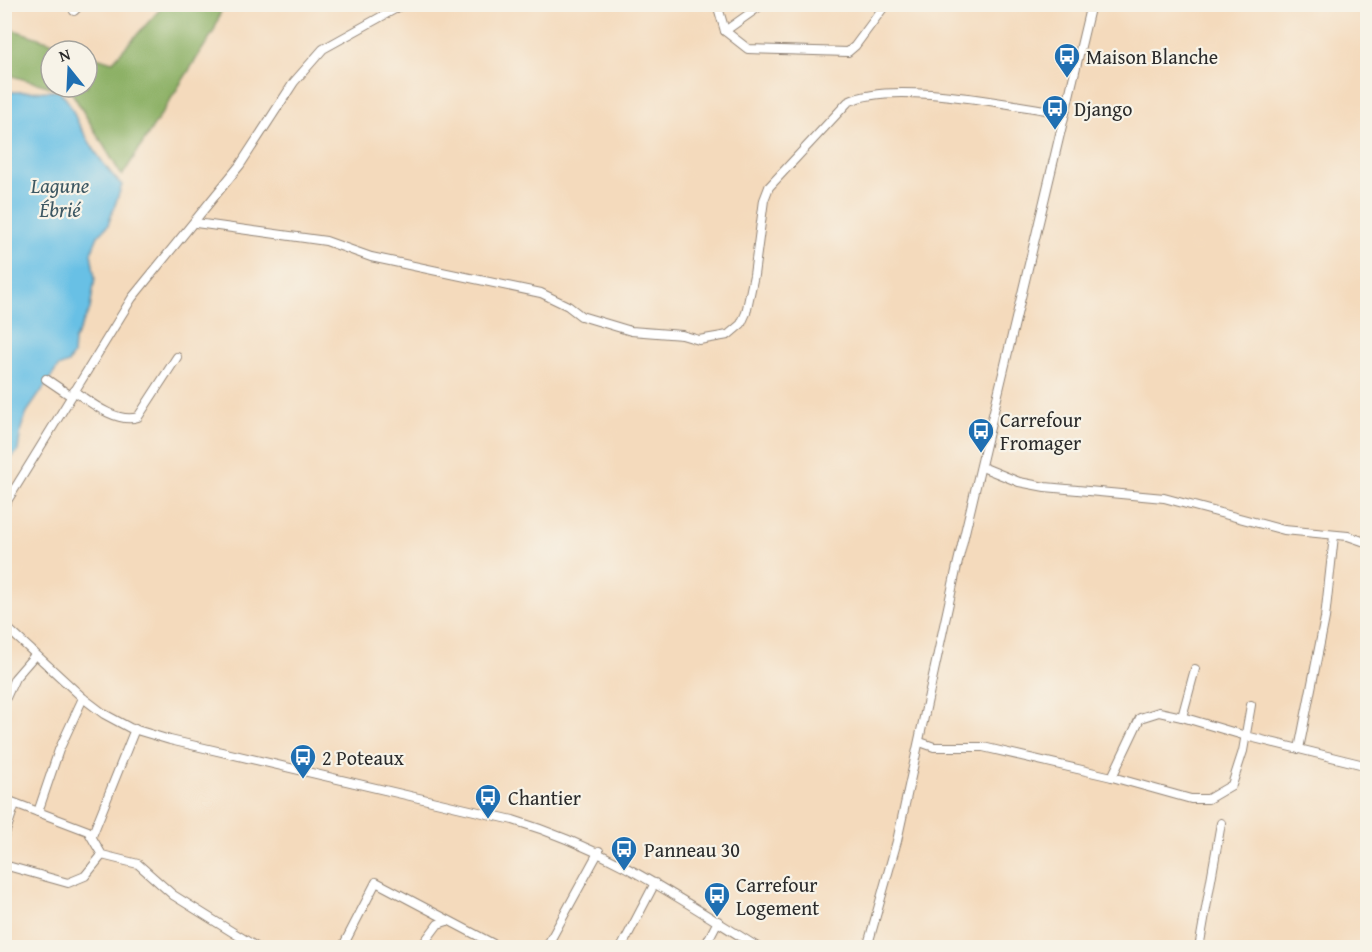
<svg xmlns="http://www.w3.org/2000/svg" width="1372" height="952" font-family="'Gentium Book Plus',serif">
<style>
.forest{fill:#8db166;stroke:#5c6e48;stroke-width:1.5}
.water{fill:#67c0e5;stroke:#497688;stroke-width:1.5}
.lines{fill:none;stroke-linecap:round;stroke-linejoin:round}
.minor-casing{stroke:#908274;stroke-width:10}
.minor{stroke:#fff;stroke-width:8}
.labels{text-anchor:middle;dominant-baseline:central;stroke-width:4.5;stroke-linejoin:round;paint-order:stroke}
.poi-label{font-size:20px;fill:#2b2b2b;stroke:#f7f3e8;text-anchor:start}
.water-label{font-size:21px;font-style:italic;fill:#3d5863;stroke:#f7f3e8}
</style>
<rect width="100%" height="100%" fill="#f7f3e8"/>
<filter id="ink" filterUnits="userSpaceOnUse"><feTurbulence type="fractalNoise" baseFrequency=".0167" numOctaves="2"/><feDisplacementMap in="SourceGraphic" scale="12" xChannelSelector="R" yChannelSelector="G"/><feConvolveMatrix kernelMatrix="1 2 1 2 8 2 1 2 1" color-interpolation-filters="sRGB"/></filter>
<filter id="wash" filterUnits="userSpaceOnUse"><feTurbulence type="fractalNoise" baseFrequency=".008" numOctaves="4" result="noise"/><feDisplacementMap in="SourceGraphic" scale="24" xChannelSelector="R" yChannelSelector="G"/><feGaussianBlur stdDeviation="1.35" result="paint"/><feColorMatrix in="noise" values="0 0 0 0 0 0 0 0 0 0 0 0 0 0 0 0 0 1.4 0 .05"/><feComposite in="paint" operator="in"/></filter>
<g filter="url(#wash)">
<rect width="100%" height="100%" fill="#f4dabc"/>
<path class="forest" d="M164 5H223L214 31 122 176 72 93 5 74V27L78 51H51V87H87V54L112 62Z"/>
<path class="water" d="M5 89 10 92 59 91C73 104 72 113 81 128 93 148 105 169 122 185L108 225 98 236 91 253 95 278 90 309 74 341 73 355 68 363 58 367 27 412 21 429 18 451 8 461 5 471Z"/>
</g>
<g filter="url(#ink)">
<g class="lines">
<g class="minor-casing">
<g id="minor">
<path d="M717 4 725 31 748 49 848 52 855 46 886 4"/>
<path d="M74 11 81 4"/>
<path d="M725 31 763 4"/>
<path d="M196 223 326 241 371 257 541 293 568 306 581 316 631 331 682 335 699 340 728 335 741 324 746 313 754 275 764 200 769 187 848 102C893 79 1013 106 1065 113"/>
<path d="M46 379 71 396"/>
<path d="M74 391C90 402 117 424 138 417L177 357"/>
<path d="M982 467 1019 482 1045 487 1164 498 1284 530 1348 536 1368 543"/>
<path d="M4 506 132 298 240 165 294 82 323 49 404 4"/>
<path d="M4 625 83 698 104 714 130 728 170 740 513 820C607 848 677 897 759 948"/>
<path d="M4 702 15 678 35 655"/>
<path d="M1182 717 1246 736 1368 766"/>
<path d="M920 742 934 747H983L1112 777 1140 718 1159 712 1182 717 1195 669"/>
<path d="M1299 749 1325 618 1334 536"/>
<path d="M1112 777 1191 799H1208L1232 785 1243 751 1251 705"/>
<path d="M4 799 88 831 102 855 138 864 173 895 258 948"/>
<path d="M38 812 59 750 83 698"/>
<path d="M92 836 135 729"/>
<path d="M4 837 15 804"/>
<path d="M4 865 68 883 85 876 102 855"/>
<path d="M342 948 376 882 501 948"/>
<path d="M420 948 438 924 447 921"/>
<path d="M546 948 599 851"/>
<path d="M621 948 655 883"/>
<path d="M704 948 718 921"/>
<path d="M867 948 897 841 957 566 1091 4"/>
<path d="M1199 948 1221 823"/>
</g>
</g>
<use href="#minor" class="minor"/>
</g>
</g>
<defs>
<g id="bus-pin" transform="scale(1.35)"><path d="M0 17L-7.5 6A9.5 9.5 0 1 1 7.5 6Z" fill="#1f6fb2" stroke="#f7f3e8"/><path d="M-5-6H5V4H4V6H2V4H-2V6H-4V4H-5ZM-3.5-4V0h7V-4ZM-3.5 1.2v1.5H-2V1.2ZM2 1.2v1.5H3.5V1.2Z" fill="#fff"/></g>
</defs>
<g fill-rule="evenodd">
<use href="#bus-pin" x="1067" y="56"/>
<use href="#bus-pin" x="1055" y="108"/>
<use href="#bus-pin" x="981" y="431"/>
<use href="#bus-pin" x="303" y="757"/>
<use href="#bus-pin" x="488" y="797"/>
<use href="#bus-pin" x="624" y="849"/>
<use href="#bus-pin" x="717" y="895"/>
</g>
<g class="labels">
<g class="poi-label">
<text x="1086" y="56">Maison Blanche</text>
<text x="1074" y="108">Django</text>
<text x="1000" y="419">Carrefour<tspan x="1000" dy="23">Fromager</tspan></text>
<text x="322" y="757">2 Poteaux</text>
<text x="508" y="797">Chantier</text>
<text x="644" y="849">Panneau 30</text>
<text x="736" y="884">Carrefour<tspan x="736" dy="23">Logement</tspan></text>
</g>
<g class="water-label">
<text x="60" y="185">Lagune<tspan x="60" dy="24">Ébrié</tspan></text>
</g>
</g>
<rect width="1372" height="952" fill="none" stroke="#f7f3e8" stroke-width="24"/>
<g transform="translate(69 69) rotate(342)"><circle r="28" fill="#f7f3e8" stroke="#a5a39c" stroke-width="1.5"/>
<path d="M0-4.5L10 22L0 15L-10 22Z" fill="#1f6fb2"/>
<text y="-9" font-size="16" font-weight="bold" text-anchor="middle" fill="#2b2b2b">N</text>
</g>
</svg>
